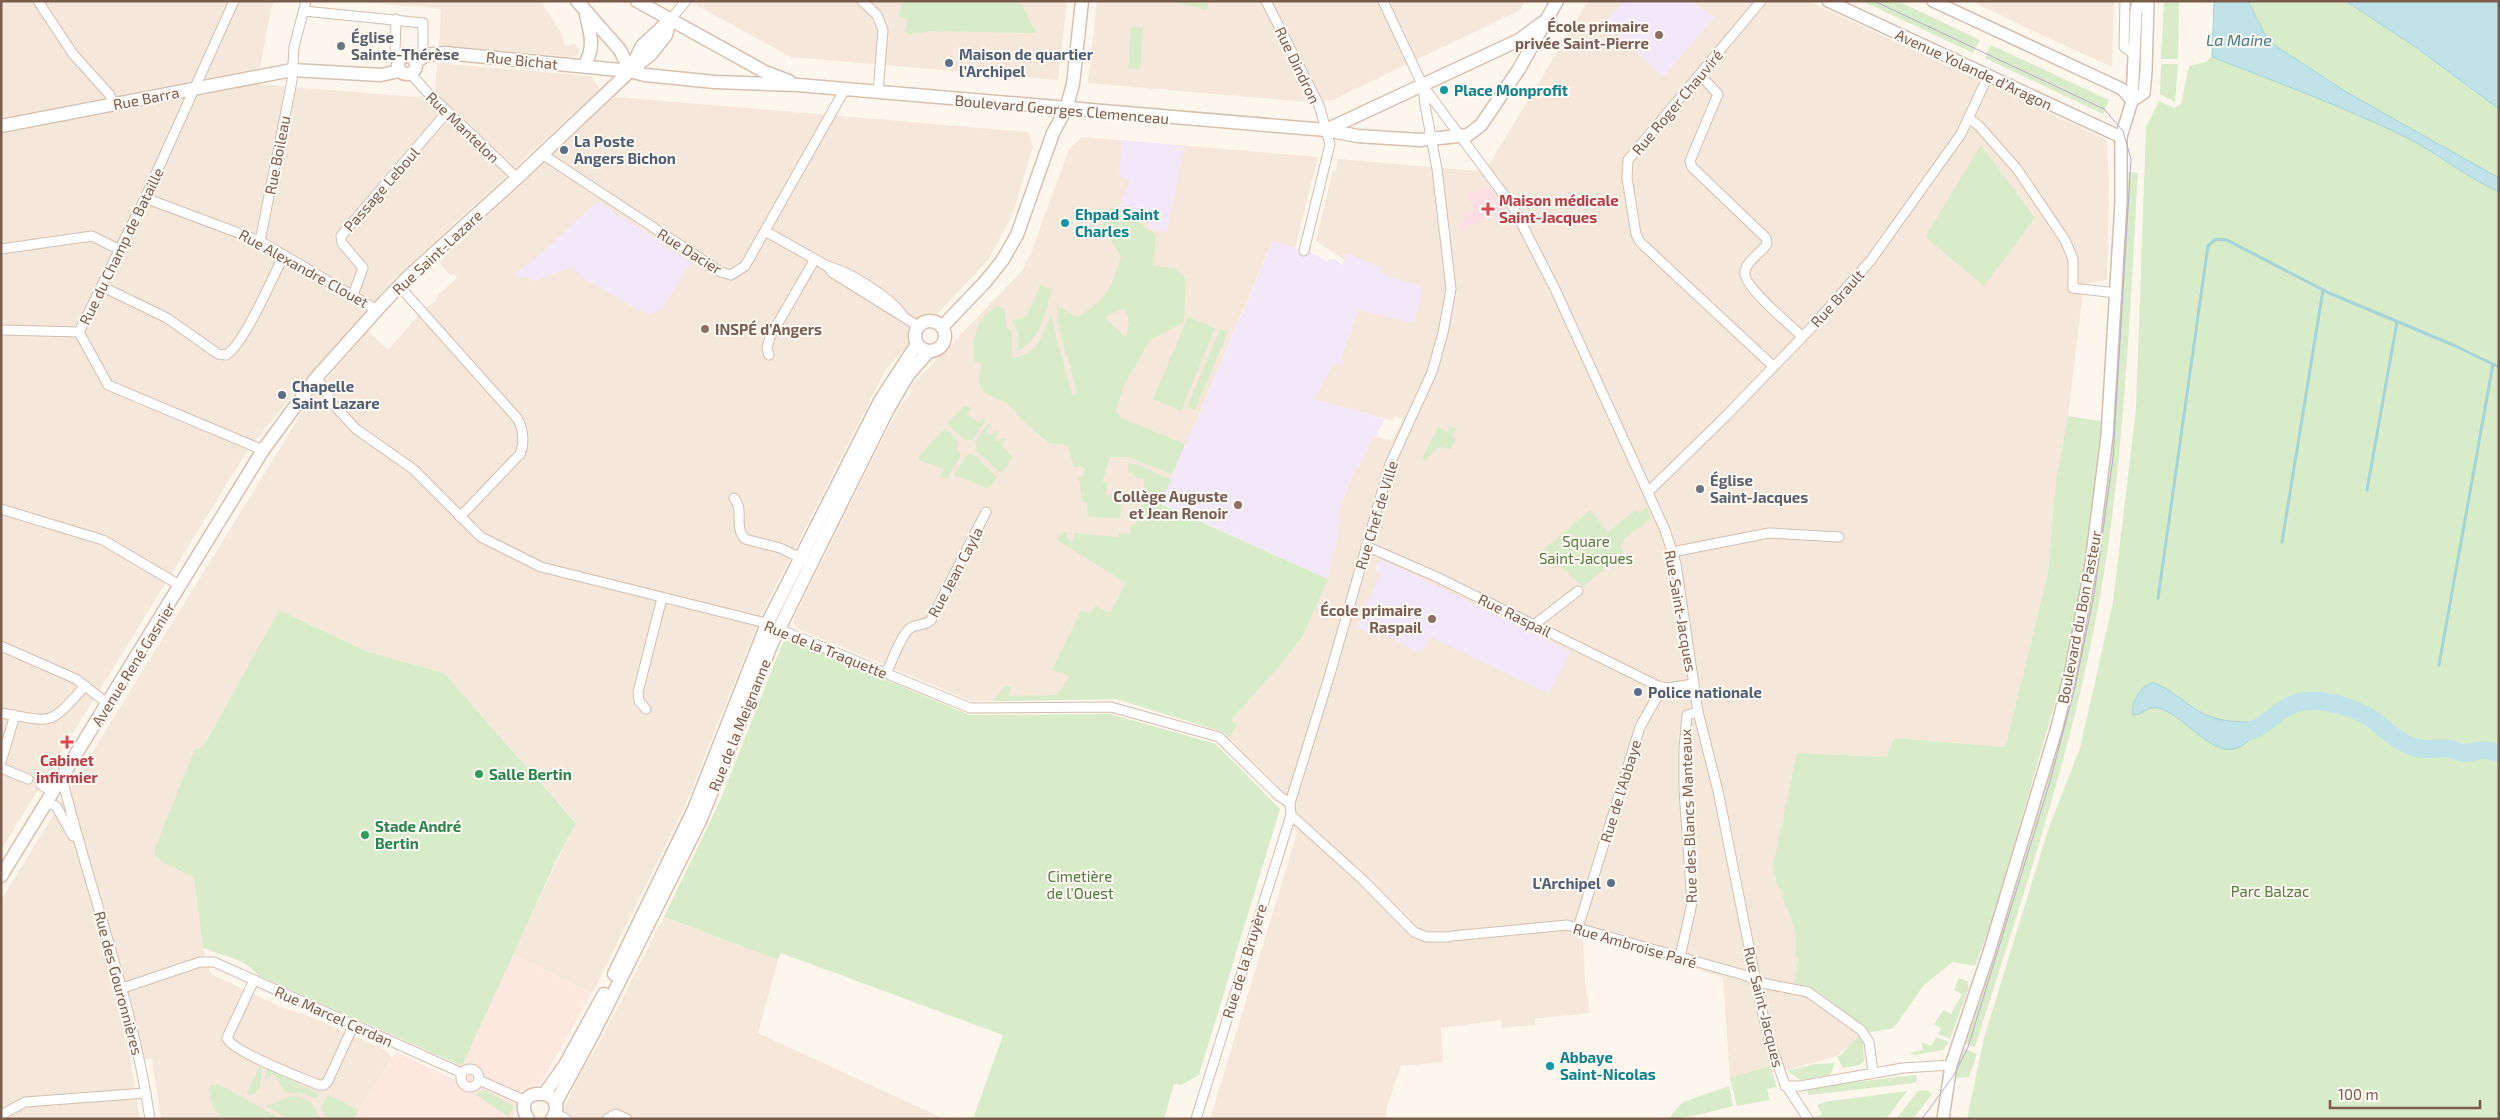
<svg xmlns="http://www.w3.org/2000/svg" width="2500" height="1120" font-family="'Exo 2',sans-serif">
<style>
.residential{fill:#f5e8da}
.commercial{fill:#fde8e0}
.education{fill:#f3e8fa}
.medical{fill:#fbdfe3}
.green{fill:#d8ecc9;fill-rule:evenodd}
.water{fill:#bfe3e8;stroke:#a5d3da}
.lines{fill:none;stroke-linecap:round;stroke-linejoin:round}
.stream{stroke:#a5d3da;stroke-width:3}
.river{stroke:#bfe3e8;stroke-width:18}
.minor-casing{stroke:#d1beb0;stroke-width:11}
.tertiary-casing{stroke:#d1beb0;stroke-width:14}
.secondary-casing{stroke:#d6c0b0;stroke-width:15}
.minor{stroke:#fff;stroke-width:9}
.tertiary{stroke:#fff;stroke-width:11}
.secondary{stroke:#fff;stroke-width:12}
.tram{stroke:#b9a8c9;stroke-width:1}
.education-dot{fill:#8d6e63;stroke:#fffaf3;stroke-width:2}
.worship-dot{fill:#6b7280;stroke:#fffaf3;stroke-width:2}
.service-dot{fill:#5c6f8a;stroke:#fffaf3;stroke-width:2}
.culture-dot{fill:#0f9aa8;stroke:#fffaf3;stroke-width:2}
.health-dot{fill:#e0444e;stroke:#fffaf3;stroke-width:2}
.leisure-dot{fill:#2e9e5b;stroke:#fffaf3;stroke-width:2}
.labels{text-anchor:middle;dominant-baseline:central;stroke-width:4;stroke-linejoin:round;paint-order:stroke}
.education-label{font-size:15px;font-weight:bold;fill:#785e54;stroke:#fffaf3;text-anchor:end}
.worship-label{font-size:15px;font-weight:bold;fill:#5b616d;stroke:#fffaf3;text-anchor:start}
.service-label{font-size:15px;font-weight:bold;fill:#4e5e75;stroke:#fffaf3;text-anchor:start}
.street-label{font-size:15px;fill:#7a5c4d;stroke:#fffaf3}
.culture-label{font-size:15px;font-weight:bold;fill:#0d838f;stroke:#fffaf3;text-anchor:start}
.health-label{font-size:15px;font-weight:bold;fill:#be3a42;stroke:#fffaf3;text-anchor:start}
.park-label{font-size:15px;fill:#537a41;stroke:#fffaf3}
.leisure-label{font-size:15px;font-weight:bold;fill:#27864d;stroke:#fffaf3;text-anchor:start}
.water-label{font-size:16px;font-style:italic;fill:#437c86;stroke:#fffaf3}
</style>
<rect width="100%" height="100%" fill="#fdf6ec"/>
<g class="residential">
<path d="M1 1H275L271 9 260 68 1 118Z"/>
<path d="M354 1H540L562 34 565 47 575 43 580 52 575 57 439 45 441 9Z"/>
<path d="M689 1H1067L1058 80 791 57Z"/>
<path d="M1097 1H1525L1520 10 1333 100 1307 102 1088 83Z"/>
<path d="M1588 1H1808L2107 140 2109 187 2107 280 2084 284 2068 416 2056 480 2048 573 2005 747 1894 738 1886 757 1797 753 1780 889 1784 894 1782 899 1795 925 1797 934 1798 958 1795 983 1811 987 1836 1004 1866 1033 1837 1056 1787 1070 1730 1078 1723 977 1583 936 1585 982 1590 1013 1535 1019V1025L1502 1028 1501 1020 1441 1028 1443 1062 1401 1066 1387 1107 1386 1119H1210L1297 833 1277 786 1229 738 1237 725 1230 721 1277 669 1303 636 1328 578 1337 539 1340 509 1353 473 1359 466 1373 436 1392 441 1404 419 1395 416 1393 421 1313 399 1334 362 1343 364 1340 360 1358 311 1343 265 1345 260 1316 241 1333 170 1336 171 1338 159 1477 171 1490 163Z"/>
<path d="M1971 1H2114L2112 67 2042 35Z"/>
<path d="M437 63 591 76 600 89 395 278 304 381 247 451 1 850V133L256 84 416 97 435 92Z"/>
<path d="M617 97 1028 132 1033 147 1011 218 988 260 886 369 762 613 685 806 592 994 513 954 576 822 444 673 366 651 279 610 203 747 195 749 157 855 164 863 194 878 203 948 211 974 285 1009 304 1014 385 1050 392 1058 353 1119H161L152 1059 130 1058 140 1119H1V900L311 398 368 331 388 350 425 308 435 302 438 295 457 278 454 274 450 275 439 262 613 98Z"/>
<path d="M1082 137 1318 157 1295 248 1272 242 1130 576 1063 700 971 701 796 628 793 620 884 436 901 405 913 391 910 387 1022 271 1031 253 1069 149Z"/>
<path d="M664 917 778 960 758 1033 944 1119H559L581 1072 598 1045Z"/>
</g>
<path class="commercial" d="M513 954 591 994 541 1084 521 1091 512 1119H353L396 1052 455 1080Z"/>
<g class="education">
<path d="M1625 1H1691L1715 17 1663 77 1605 21Z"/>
<path d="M1122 140 1184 146 1167 232 1149 229 1151 216 1127 215 1117 210 1130 181 1119 176Z"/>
<path d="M598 201 691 263 662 308 650 314 638 310 582 277 572 267 534 281 525 276 519 279 514 274 535 259Z"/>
<path d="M1273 241 1315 254 1327 262 1330 259H1334L1342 265 1347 253 1381 268 1380 271 1391 277 1423 286 1414 323 1358 310 1341 359 1344 361 1343 365 1334 363 1314 399 1384 419 1376 437 1373 436 1359 466 1353 473 1345 494 1340 509 1337 539 1328 579 1161 503Z"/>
<path d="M1383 560 1570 651 1549 694 1431 637 1420 653 1381 633 1379 637 1358 628 1366 604 1381 574 1375 570 1378 562Z"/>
</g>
<path class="medical" d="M1489 187 1508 213 1496 218 1492 212 1483 220 1460 231V223L1465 220 1462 214 1473 208 1466 195Z"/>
<g class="green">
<path d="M903 1H1020L1036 33 929 31 922 34 913 32 912 35 905 33 907 20 898 17Z"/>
<path d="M1170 1H1209L1207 10Z"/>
<path d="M1862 1H1898L1980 40 1973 53Z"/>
<path d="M2164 1H2179L2178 59H2161Z"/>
<path d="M2250 1H2346L2417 48 2499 109V178L2348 93 2268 41 2249 3Z"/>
<path d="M1131 27 1143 28 1140 69 1128 68Z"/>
<path d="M1991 45 2109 100 2103 114 1985 58Z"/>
<path d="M2212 57C2281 84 2351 109 2417 143 2445 159 2470 179 2499 192V1119H1967L1984 1038 2048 830 2080 748 2113 602 2136 409 2146 127 2159 101 2174 108 2181 104 2189 66 2206 62Z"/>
<path d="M2161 64H2178L2175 102 2160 94Z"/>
<path d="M1981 145 2035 218 1984 286 1925 237Z"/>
<path d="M2128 172 2138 173C2129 324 2124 476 2095 624 2067 768 2019 907 1975 1047L1963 1043C2008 920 2047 793 2075 665 2082 636 2089 607 2094 578 2116 444 2120 308 2128 172Z"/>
<path d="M1115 208C1133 215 1140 224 1156 235L1153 266 1174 268 1186 279 1184 322 1150 340 1124 385 1116 412 1121 418 1185 444 1172 474 1128 457H1110L1102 482 1108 481 1106 495 1123 496 1120 519 1088 516 1087 503 1083 502 1078 476H1083L1085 469 1081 466 1074 468 1068 445 1049 443 1027 425 1007 403 984 393 979 382 982 363 974 361C973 337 975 321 997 306L1005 309 1006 327 1012 330V358C1037 356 1043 335 1051 313 1056 342 1066 368 1072 396L1077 394C1072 364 1057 337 1057 306L1077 317C1106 302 1112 286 1121 256L1103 228V210ZM1125 308 1129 323 1126 337 1104 317Z"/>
<path d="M1040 285 1052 289C1046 312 1040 340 1018 351V332L1012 320 1023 318 1028 314Z"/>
<path d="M1188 317 1215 328 1181 411 1153 399Z"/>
<path d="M1220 329 1228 332 1195 410 1187 407Z"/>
<path d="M964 406 972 408 967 414 978 423 983 419 986 420 972 440H965L947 424Z"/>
<path d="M2068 416 2105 422 2088 565 2071 647 1992 921 1975 966 1953 962 1924 985 1894 1028 1866 1033C1845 1012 1824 990 1795 983L1798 958H1795C1799 935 1793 920 1782 899L1783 892 1777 885 1773 866 1797 753 1886 757 1894 738 2005 747 2048 573 2056 480Z"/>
<path d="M988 423 991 425 986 431 991 436 997 430 999 432 994 438 998 442 1004 437 1006 439 1001 445 1013 457 1001 473 976 450 977 448 975 442Z"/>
<path d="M1451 426 1456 429 1453 435 1455 440 1451 449 1439 447 1425 461 1422 459 1438 427 1448 432Z"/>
<path d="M945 428 959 442 957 448 961 456 946 479 940 477 943 469 919 460 918 457Z"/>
<path d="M973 454 997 477 989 489 954 475 967 455Z"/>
<path d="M1128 463 1139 465 1171 480 1161 504 1328 579 1303 636 1277 669 1231 720 1237 725 1229 738 1223 732 1116 699 993 701 1005 686 1011 687 1009 696 1057 695 1070 676 1052 670 1081 611 1091 613 1095 606 1110 613 1126 583 1057 540 1062 532H1067V539L1073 543 1074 534 1076 533 1119 537V533L1130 534 1131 524 1135 525 1136 521H1140L1144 479 1134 477V473H1128Z"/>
<path d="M1647 507 1651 518 1622 541 1624 543 1619 546 1624 552 1583 587 1543 550 1590 510 1608 532 1636 510 1639 513Z"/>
<path d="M279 610 366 651 444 673 576 823 556 861 462 1066 259 976C245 958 222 956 203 948L194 878 164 863 155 855V848L195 749 203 747Z"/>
<path d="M793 640 969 715 1110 714 1216 744 1280 809 1199 1075 1181 1085 1174 1084 1164 1119H973L1003 1035 781 953 778 960 664 917 720 801 783 642Z"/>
<path d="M1959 978 1967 981 1969 987 1950 1039 1938 1034 1941 1028 1934 1024 1943 1010 1951 1014 1962 994 1954 990Z"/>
<path d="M1859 1036 1863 1043 1864 1061 1860 1065 1843 1068 1837 1056H1840Z"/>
<path d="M1936 1037 1949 1042 1943 1050 1915 1055 1909 1053 1923 1050 1921 1042 1931 1046Z"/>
<path d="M1965 1049 1977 1054 1969 1077 1956 1078 1957 1066Z"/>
<path d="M1835 1063 1830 1075 1800 1080 1787 1071 1815 1064Z"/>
<path d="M260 1065 262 1066 260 1087 255 1094H246Z"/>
<path d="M1770 1066 1777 1087 1767 1089 1770 1100 1737 1106 1730 1078Z"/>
<path d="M266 1068 320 1095 315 1098 300 1092 286 1093 273 1074 265 1080Z"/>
<path d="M1916 1075 1917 1080 1914 1083 1809 1095 1807 1091 1815 1087Z"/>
<path d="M218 1084 281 1119 221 1117C211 1109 211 1099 209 1086Z"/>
<path d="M1729 1086 1733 1106C1710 1111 1690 1119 1668 1119L1683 1102Z"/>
<path d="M485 1090 514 1106 509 1116H507L476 1095 480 1091Z"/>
<path d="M1927 1090 1932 1094 1913 1119H1896L1918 1091Z"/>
<path d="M1907 1091 1886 1119H1811L1822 1114 1817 1105 1824 1102Z"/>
<path d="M328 1095 359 1110 353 1119H327L321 1108Z"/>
<path d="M289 1097C307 1095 314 1104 320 1119H288L266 1106Z"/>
</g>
<g class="water">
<path d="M2214 1H2250L2249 3 2268 41 2348 93 2499 178V192C2470 179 2445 159 2417 143 2351 109 2281 84 2212 57Z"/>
<path d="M2346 1H2499V109L2417 48Z"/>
<path d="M2154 683C2169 688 2178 698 2191 706 2211 721 2231 722 2255 722 2256 729 2253 737 2247 742 2217 769 2187 714 2158 708 2148 705 2142 716 2133 715 2130 703 2142 683 2154 683Z"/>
</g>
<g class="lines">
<g class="stream">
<path d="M2367 490 2397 322"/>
<path d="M2282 542 2323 290"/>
<path d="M2158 598 2208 246 2216 239 2227 240 2329 293 2451 344 2499 367"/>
<path d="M2439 665 2493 364"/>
</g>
<path class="river" d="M2231 734C2269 734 2273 705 2306 701 2325 699 2356 708 2372 719 2385 729 2400 744 2417 748 2428 751 2440 747 2451 749 2456 750 2461 754 2466 753 2479 751 2485 748 2499 753"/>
<g class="minor-casing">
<g id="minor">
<path d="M38 1 73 54 109 94 114 104"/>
<path d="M862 1 877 15 883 30 878 93"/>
<path d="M1266 1 1319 105 1330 144 1304 251"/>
<path d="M1383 1 1423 86 1513 207 1555 289 1665 530 1676 564 1698 712 1718 791 1760 1002 1769 1039 1784 1082 1808 1119"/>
<path d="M1761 1 1628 160 1627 178 1636 234 1640 242 1773 366"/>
<path d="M2125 1 2124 47 2134 54"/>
<path d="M304 11 423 23V50L421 58"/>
<path d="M396 19 395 52 401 58"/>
<path d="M670 20 686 1"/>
<path d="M411 74 426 91 517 178"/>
<path d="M1700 75 1718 94 1690 161 1692 167 1766 238 1767 244C1761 253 1746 261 1745 272 1742 285 1791 326 1802 336"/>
<path d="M1969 118 1979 126 2017 169 2065 240 2073 259V288L2116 293"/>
<path d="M542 154 721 272 731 275 745 266 845 89"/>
<path d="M145 198 260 241 377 310"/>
<path d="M765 231 827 266C849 271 888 296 902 314"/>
<path d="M260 241 292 81 294 47 306 1"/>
<path d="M1 249 92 236 120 250"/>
<path d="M827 266 833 273 918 326"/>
<path d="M103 287 167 318 218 354 226 355C244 345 273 276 284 255"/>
<path d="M400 287 517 418C523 428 525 443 520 454L460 517"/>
<path d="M353 295 363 268 342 243 341 236 447 112"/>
<path d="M1 330 79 332"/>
<path d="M79 332 145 198 234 1"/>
<path d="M79 332 108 385 263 450"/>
<path d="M769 355 767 348 770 337 815 259"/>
<path d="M316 378 326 390 333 404 356 429 413 469 481 537 541 567 762 622 970 708 1111 707 1219 737 1279 796 1290 803"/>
<path d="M1649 491 1725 417 1811 328 1871 260 1961 134 1988 76"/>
<path d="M734 498C745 511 733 526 745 539L780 548 805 560"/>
<path d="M1 509 103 540 181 586"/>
<path d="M1366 546 1439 578 1658 686 1667 688 1693 684"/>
<path d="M1672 552 1769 533 1839 537"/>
<path d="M1535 624 1578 591"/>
<path d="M1 646 76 679 108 704"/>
<path d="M886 673C893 660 899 639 909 629 916 623 924 627 931 620L986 512"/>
<path d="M646 709 639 701 638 692 662 598"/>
<path d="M1 713C54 722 48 727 85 686"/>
<path d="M1 762 15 715"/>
<path d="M1 768 28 779"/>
<path d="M62 778C90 892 133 1002 150 1119"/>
<path d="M41 785 53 792"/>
<path d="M47 803 56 806 73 836"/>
<path d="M1291 815 1363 880 1414 932 1427 937H1448"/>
<path d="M1578 928 1640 727 1662 688"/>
<path d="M1452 936 1567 925 1744 975 1762 983 1808 992 1861 1030 1869 1042 1873 1072"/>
<path d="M1680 957 1692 903 1684 790V749L1687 715 1698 712"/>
<path d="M254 980 227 1038C233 1052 302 1078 319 1085H324L328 1081 354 1024"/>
<path d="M123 988 200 962H214L462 1073"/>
<circle cx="470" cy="1078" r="9"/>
<path d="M479 1080 526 1101"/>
<path d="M1785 1086H1800L1903 1068 1951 1065"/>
<path d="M555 1113 566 1119"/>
<path d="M1 1115 25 1102 146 1093"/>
<path d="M607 1119 616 1114 627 1119"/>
<path d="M1196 1119 1291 815 1290 803 1330 674 1390 464 1432 372 1443 333 1451 289 1437 169 1425 105 1423 86"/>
</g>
</g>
<g class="tertiary-casing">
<g id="tertiary">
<path d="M1828 1 2121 137"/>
<path d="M1933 1 2122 89 2132 101"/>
<path d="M2132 101 2144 93 2146 71 2148 1"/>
<path d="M1943 1119 1951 1065 1989 952 2057 727 2071 670 2090 571 2107 436 2121 202V137L2132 101 2136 12 2138 1"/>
</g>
</g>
<g class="secondary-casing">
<g id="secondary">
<path d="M577 1 620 50 630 71"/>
<path d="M637 1 765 72 789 81"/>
<circle cx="407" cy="65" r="9"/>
<path d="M416 62 426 55 445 53 630 71 645 75 715 82 798 85 1326 130 1358 136 1420 140 1468 135 1481 125 1519 69 1557 1"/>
<path d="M584 66C595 48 591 35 586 15"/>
<path d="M631 68 642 46 670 20"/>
<path d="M1 126 292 70 381 75 399 71"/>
<path d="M1326 130 1519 40 1542 23"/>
<circle cx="930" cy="336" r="15"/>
<path d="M942 327 985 282 1002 261 1017 235 1053 133 1066 109 1073 84 1082 1"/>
<path d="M1 876 263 450 316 378 384 302 409 276 517 178 630 71 651 54 666 35 670 20"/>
<path d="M614 974 694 809 767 624 880 401 917 344"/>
<path d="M545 1093 565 1065 604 994"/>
<path d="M555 1104 593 1034 700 821 772 643 887 411 908 375 929 351"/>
<path d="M528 1119C507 1085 573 1086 552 1119"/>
</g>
</g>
<use href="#minor" class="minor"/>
<use href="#tertiary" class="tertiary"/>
<use href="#secondary" class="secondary"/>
<path class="tram" d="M1874 1 2104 109 2123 131 2131 159 2113 458 2094 595 2075 687 2049 785 1968 1047 1954 1075 1922 1119"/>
</g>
<g class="education-dot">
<circle cx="1659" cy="35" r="5"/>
<circle cx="705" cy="329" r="5"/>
<circle cx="1238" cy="505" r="5"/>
<circle cx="1432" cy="619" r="5"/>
</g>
<g class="worship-dot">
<circle cx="341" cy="46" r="5"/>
<circle cx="1700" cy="489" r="5"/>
</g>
<g class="service-dot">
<circle cx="949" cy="63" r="5"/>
<circle cx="564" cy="150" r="5"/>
<circle cx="282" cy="395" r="5"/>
<circle cx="1638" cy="692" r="5"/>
<circle cx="1611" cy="883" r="5"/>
</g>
<g class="culture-dot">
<circle cx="1444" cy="90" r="5"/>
<circle cx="1065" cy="223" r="5"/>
<circle cx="1550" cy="1066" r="5"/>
</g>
<g class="health-dot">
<path d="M1485.5 201.5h5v5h5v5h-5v5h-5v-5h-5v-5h5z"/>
<path d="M64.5 734.5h5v5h5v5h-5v5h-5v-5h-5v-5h5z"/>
</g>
<g class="leisure-dot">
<circle cx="479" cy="774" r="5"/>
<circle cx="365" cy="835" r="5"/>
</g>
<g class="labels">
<g class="education-label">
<text x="1649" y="26">École primaire<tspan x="1649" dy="17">privée Saint-Pierre</tspan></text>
<text x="715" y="329" text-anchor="start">INSPÉ d'Angers</text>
<text x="1228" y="496">Collège Auguste<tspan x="1228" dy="17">et Jean Renoir</tspan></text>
<text x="1422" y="610">École primaire<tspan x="1422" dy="17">Raspail</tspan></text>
</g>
<g class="worship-label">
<text x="351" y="37">Église<tspan x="351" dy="17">Sainte-Thérèse</tspan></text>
<text x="1710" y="480">Église<tspan x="1710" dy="17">Saint-Jacques</tspan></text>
</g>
<g class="service-label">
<text x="959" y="54">Maison de quartier<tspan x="959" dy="17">l'Archipel</tspan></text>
<text x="574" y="141">La Poste<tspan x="574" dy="17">Angers Bichon</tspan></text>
<text x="292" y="386">Chapelle<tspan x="292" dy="17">Saint Lazare</tspan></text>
<text x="1648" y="692">Police nationale</text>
<text x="1601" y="883" text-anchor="end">L'Archipel</text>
</g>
<g class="street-label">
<text transform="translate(522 60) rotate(6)">Rue Bichat</text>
<text transform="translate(1298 65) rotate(64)">Rue Dindron</text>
<text transform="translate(1974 69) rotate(25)">Avenue Yolande d’Aragon</text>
<text transform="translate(146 98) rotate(-11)">Rue Barra</text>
<text transform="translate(1677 102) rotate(-50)">Rue Roger Chauviré</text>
<text transform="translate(1062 109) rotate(5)">Boulevard Georges Clemenceau</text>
<text transform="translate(463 127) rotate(44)">Rue Mantelon</text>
<text transform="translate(277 155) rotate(-79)">Rue Boileau</text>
<text transform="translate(381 189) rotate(-49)">Passage Leboul</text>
<text transform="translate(121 246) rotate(-64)">Rue du Champ de Bataille</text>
<text transform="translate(690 251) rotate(32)">Rue Dacier</text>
<text transform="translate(437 252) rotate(-43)">Rue Saint-Lazare</text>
<text transform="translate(304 268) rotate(29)">Rue Alexandre Clouet</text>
<text transform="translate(1837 298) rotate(-48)">Rue Brault</text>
<text transform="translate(1376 515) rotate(-73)">Rue Chef de Ville</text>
<text transform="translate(955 572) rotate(-62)">Rue Jean Cayla</text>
<text transform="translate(1681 611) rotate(80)">Rue Saint-Jacques</text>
<text transform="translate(1515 615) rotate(26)">Rue Raspail</text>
<text transform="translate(2079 617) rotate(-79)">Boulevard du Bon Pasteur</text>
<text transform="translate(826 649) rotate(22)">Rue de la Traquette</text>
<text transform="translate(133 664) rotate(-58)">Avenue René Gasnier</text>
<text transform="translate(739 725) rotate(-68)">Rue de la Meignanne</text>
<text transform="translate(1620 791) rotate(-73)">Rue de l'Abbaye</text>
<text transform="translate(1688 816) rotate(-92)">Rue des Blancs Manteaux</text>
<text transform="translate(1635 945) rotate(16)">Rue Ambroise Paré</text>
<text transform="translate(1244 961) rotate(-73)">Rue de la Bruyère</text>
<text transform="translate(119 983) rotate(75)">Rue des Gouronnières</text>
<text transform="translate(1764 1007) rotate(76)">Rue Saint-Jacques</text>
<text transform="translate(334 1016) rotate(24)">Rue Marcel Cerdan</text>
</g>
<g class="culture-label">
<text x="1454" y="90">Place Monprofit</text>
<text x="1075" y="214">Ehpad Saint<tspan x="1075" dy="17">Charles</tspan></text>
<text x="1560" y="1057">Abbaye<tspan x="1560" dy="17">Saint-Nicolas</tspan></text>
</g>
<g class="health-label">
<text x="1499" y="200">Maison médicale<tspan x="1499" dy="17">Saint-Jacques</tspan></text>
<text x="67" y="760" text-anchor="middle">Cabinet<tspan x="67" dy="17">infirmier</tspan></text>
</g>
<g class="park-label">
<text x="1586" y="541">Square<tspan x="1586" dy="17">Saint-Jacques</tspan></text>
<text x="1080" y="876">Cimetière<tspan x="1080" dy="17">de l'Ouest</tspan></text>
<text x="2270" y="891">Parc Balzac</text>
</g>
<g class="leisure-label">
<text x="489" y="774">Salle Bertin</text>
<text x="375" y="826">Stade André<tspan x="375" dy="17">Bertin</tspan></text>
</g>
<g class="water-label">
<text x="2239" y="39">La Maine</text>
</g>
</g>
<rect width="2500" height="1120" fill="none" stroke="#7a5c4d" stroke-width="5"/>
<path d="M2330 1100v8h150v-8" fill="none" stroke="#7a5c4d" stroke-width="2.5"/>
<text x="2338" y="1100" font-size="15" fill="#7a5c4d" stroke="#fffaf3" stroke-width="4" paint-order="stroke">100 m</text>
</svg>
